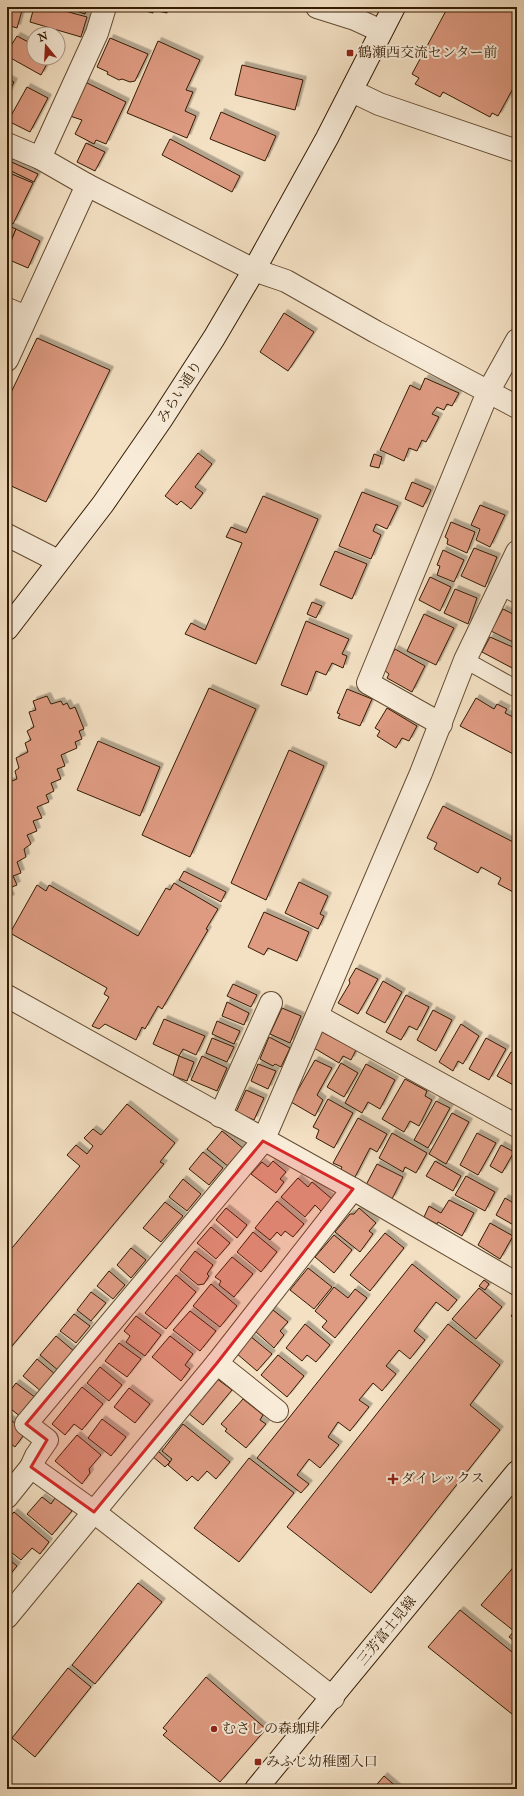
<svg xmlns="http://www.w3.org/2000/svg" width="524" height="1796" font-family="'IM FELL English','Noto Serif JP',serif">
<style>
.building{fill:#de9b82;stroke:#341b02;filter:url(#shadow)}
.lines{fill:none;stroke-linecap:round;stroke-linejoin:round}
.lane-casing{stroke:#644c32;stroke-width:18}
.street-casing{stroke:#644c32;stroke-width:24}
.secondary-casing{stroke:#341b02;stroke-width:24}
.lane{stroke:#f8ecd9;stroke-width:16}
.street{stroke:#f8ecd9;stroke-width:22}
.secondary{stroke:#f8ecd9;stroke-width:22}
.marked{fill:#d62828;fill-opacity:0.2;stroke:#d62828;stroke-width:3;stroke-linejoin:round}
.poi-dot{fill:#8f2418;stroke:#f8ecd9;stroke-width:1.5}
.labels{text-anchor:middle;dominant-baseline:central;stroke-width:4;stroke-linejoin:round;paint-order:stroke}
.poi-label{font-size:14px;fill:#341b02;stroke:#f8ecd9;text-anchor:start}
.street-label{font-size:14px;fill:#341b02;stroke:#f8ecd9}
</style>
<defs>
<filter id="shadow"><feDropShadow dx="3.5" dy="-3.5" stdDeviation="0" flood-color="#0004"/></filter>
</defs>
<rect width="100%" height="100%" fill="#f4e1c4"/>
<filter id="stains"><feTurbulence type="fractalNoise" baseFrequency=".005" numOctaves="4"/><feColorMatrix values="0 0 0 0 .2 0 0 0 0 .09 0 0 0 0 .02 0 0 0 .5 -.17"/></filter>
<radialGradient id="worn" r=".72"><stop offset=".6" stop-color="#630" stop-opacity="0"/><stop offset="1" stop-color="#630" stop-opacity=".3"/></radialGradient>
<g class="building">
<path d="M7 7H23L17 28 7 25Z"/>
<path d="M34 7H50L87 17 81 37 30 22Z"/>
<path d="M64 7H87L85 14Z"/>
<path d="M130 7H168L167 13 153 10V13Z"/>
<path d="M448 7H503L516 14 517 13V81L498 116 492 113 490 117 443 92 440 97 415 84 419 78 412 74Z"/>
<path d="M17 36 34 45V58H50L41 75 7 56V52Z"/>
<path d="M110 38 148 54 135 81 130 82 122 79 119 80 107 74 108 72 97 67Z"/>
<path d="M158 41 200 60 186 90 193 92 185 111 196 116 187 138 127 113Z"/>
<path d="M242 65 303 80 295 110 235 95Z"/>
<path d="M7 78 14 82 7 96Z"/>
<path d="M85 82 126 102 106 144 96 140 94 144 75 134 82 120 70 116Z"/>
<path d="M27 87 48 98 30 132 8 121Z"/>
<path d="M221 112 276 136 265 161 210 139Z"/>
<path d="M170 139 240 176 232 192 162 155Z"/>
<path d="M86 143 105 152 95 171 77 162Z"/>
<path d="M7 160 38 174 34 182 7 169Z"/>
<path d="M7 172 33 183 13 224 7 221Z"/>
<path d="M7 225 16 229 7 251Z"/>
<path d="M16 229 40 241 28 268 7 259V251Z"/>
<path d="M284 313 314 332 288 371 260 352Z"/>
<path d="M37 338 110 370 46 502 7 484V401Z"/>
<path d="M425 378 459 393 452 406 447 404 444 410 437 407 432 414 439 417 426 442 422 440 417 451 409 448 404 461 380 450 410 385 420 390Z"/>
<path d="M198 453 212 464 195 487 203 493 191 509 181 501 177 505 165 496Z"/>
<path d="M374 454 382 457 379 468 370 466Z"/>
<path d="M412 482 431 490 423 507 405 499Z"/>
<path d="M362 492 398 506 387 529 376 524 373 531 381 535 371 559 339 546Z"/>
<path d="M263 496 318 519 256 664 185 634 191 623 205 630 242 543 226 537 231 527 246 533Z"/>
<path d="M480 505 505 515 490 547 476 540 480 529 471 525Z"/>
<path d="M451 522 475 532 467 553 447 544 448 539 445 537Z"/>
<path d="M474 548 497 557 485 587 461 576Z"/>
<path d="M443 550 464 560 454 582 437 575 440 566 437 565Z"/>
<path d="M335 551 367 564 352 599 320 585Z"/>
<path d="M430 577 451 587 440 611 419 600Z"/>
<path d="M455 589 477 598 468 624 444 613Z"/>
<path d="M312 602 322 606 316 618 307 614Z"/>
<path d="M503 609 517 616V634L513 642 491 631Z"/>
<path d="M424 614 454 628 436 665 407 651Z"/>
<path d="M306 621 349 639 342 654 347 656 343 668 332 663 326 675 316 671 307 695 281 685Z"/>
<path d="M490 637 517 649V662L514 669 482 652Z"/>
<path d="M395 649 425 666 412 692 387 678 389 674 384 670Z"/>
<path d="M209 688 256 709 190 857 142 835Z"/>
<path d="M347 689 372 699 360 726 338 718 340 714 337 713Z"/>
<path d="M47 696 51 704 61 701 63 705 67 703 70 709 75 707 84 729 79 731 82 739 75 742 77 748 61 755 65 766 57 769 61 779 51 783 54 791 46 795 49 802 37 807 42 818 33 821 37 831 27 835 31 844 24 849 26 857 17 862 21 873 13 876 17 885 7 889 11 898 7 900V796H8L7 783 17 779 15 771 19 768 16 758 28 752 25 743 31 740 27 731 34 727 29 712 36 710 33 701Z"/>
<path d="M476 698 494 709 497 704 507 709 505 713 517 719V756L460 726Z"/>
<path d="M387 708 417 726 409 741 402 738 396 748 377 736 380 731 375 728Z"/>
<path d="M98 741 160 767 140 816 77 790Z"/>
<path d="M289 750 324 766 266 900 231 883Z"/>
<path d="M443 806 517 844V894L498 884 501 878 481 867 478 873 434 849 437 843 427 838Z"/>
<path d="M184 871 226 892 221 902 179 880Z"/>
<path d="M299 882 328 896 320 914 324 916 318 929 285 913Z"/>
<path d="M174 883 218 909 206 929 208 930 162 1009 158 1006 145 1029 142 1027 136 1040 105 1024 99 1029 92 1026 109 997 104 994 107 988 10 933 37 885 46 891 49 885 138 936 166 888 170 890Z"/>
<path d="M264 912 309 932 297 961 268 948 264 955 248 947Z"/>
<path d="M356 968 378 979 358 1014 338 1003 350 983 349 980Z"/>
<path d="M383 981 402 992 385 1023 366 1013Z"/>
<path d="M233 984 257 995 251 1007 227 996Z"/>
<path d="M406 995 429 1007 417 1030 409 1026 401 1040 386 1032Z"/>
<path d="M227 1002 249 1013 244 1025 222 1016Z"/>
<path d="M282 1008 301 1016 290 1043 270 1034Z"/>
<path d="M433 1010 452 1020 436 1051 417 1040Z"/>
<path d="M164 1019 205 1036 196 1055 183 1049 179 1056 153 1044Z"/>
<path d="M217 1021 240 1031 234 1044 212 1034Z"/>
<path d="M461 1024 479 1036 463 1064 458 1061 453 1071 439 1062Z"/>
<path d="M322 1032 356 1050 351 1060 343 1056 339 1063 314 1048Z"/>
<path d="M269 1037 290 1048 281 1067 275 1064 273 1066 260 1059Z"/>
<path d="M212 1038 234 1047 227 1062 206 1053Z"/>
<path d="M486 1038 506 1049 489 1080 469 1069Z"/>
<path d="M511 1052 517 1055V1087L497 1076Z"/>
<path d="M179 1056 194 1062 187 1081 173 1076Z"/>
<path d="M202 1056 227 1068 217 1091 191 1080Z"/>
<path d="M315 1060 332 1068 317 1095 323 1100 315 1116 291 1102Z"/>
<path d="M341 1063 358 1073 344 1097 327 1087Z"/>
<path d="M258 1064 276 1071 268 1089 251 1081Z"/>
<path d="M366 1064 395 1080 380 1109 368 1102 362 1113 345 1103Z"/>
<path d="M405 1079 427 1091 425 1096 432 1100 419 1126 410 1121 404 1132 382 1119Z"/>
<path d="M246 1090 264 1098 254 1120 236 1112Z"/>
<path d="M328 1099 353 1113 334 1148 316 1138 319 1130 313 1127Z"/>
<path d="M436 1101 450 1108 428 1148 414 1140Z"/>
<path d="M127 1104 175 1143 160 1162 164 1164 7 1352V1254L80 1166 67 1155 76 1145 87 1154 93 1146 84 1138 93 1129 101 1135Z"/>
<path d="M452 1113 469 1122 446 1164 429 1154Z"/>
<path d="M358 1118 387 1134 377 1152 370 1148 354 1179 340 1171 342 1167 333 1163Z"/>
<path d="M222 1131 244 1149 229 1167 207 1149Z"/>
<path d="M392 1133 427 1153 416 1173 405 1167 403 1172 379 1158Z"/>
<path d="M477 1133 496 1143 478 1175 460 1165Z"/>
<path d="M501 1145 514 1152 502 1173 490 1166Z"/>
<path d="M203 1152 223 1168 209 1185 189 1169Z"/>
<path d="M273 1161 286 1172 280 1179 284 1182 276 1193 251 1174 262 1162 268 1167Z"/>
<path d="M435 1161 461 1176 453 1191 426 1176Z"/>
<path d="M377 1164 403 1177 392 1199 366 1185Z"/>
<path d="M466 1176 495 1192 485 1211 455 1195Z"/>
<path d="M298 1178 308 1187 312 1182 332 1199 322 1212 315 1205 305 1217 281 1197Z"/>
<path d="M183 1179 201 1194 187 1211 169 1197Z"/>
<path d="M505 1198 517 1205V1227L496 1215Z"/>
<path d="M449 1200 474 1213 462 1236 438 1222 437 1224 424 1217 429 1206 441 1213Z"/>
<path d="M277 1201 304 1224 293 1237 285 1231 281 1236 277 1232 270 1240 255 1228Z"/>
<path d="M165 1202 183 1216 161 1242 143 1228Z"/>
<path d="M226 1208 247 1225 237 1238 216 1220Z"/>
<path d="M359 1208 376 1223 369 1231 373 1234 360 1252 335 1232 350 1214H354Z"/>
<path d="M490 1223 513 1236 500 1259 478 1245Z"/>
<path d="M211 1227 230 1243 216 1259 197 1243Z"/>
<path d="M253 1232 277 1252 261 1272 237 1252Z"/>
<path d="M385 1233 404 1248 370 1291 350 1275Z"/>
<path d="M334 1235 352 1250 334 1273 315 1257Z"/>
<path d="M131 1248 146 1260 131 1278 117 1265Z"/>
<path d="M195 1251 213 1265 207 1274 209 1276 204 1284 198 1285 180 1270Z"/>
<path d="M232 1257 253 1274 234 1297 219 1285 221 1281 215 1277Z"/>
<path d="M412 1264 457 1300 448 1311 436 1302 414 1331 425 1340 410 1359 399 1350 386 1366 396 1374 382 1391 373 1383 359 1400 369 1407 350 1431 338 1422 328 1437 339 1445 320 1468 309 1459 297 1475 309 1484 301 1493 257 1458Z"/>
<path d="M308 1268 332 1287 314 1309 290 1290Z"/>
<path d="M109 1271 125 1285 113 1299 97 1286Z"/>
<path d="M176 1275 196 1292 166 1329 145 1313Z"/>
<path d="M484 1280 489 1284 485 1290 479 1286Z"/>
<path d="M211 1284 237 1306 220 1327 193 1306Z"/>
<path d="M334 1287 348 1298 355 1289 367 1298 335 1338 322 1327 327 1321 315 1311Z"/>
<path d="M479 1288 502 1307 476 1339 452 1319Z"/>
<path d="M91 1292 106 1303 91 1321 77 1310Z"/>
<path d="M517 1308V1321L511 1316Z"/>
<path d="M273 1310 288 1322 280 1331 284 1335 274 1348 255 1331Z"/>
<path d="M190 1311 216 1331 200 1351 173 1330Z"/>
<path d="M74 1314 90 1326 76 1343 60 1331Z"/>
<path d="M136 1316 161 1335 145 1356 126 1342 130 1336 124 1331Z"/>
<path d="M305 1324 330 1345 316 1362 307 1355 302 1361 286 1348Z"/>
<path d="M448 1324 500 1365 470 1405 500 1430 371 1593 287 1527Z"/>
<path d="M56 1336 75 1352 59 1371 40 1355Z"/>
<path d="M170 1336 193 1354 185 1365 190 1369 181 1381 152 1357Z"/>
<path d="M250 1336 272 1354 257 1371 236 1353Z"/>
<path d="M119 1343 141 1359 127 1377 105 1361Z"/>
<path d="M278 1355 304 1376 287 1397 261 1375Z"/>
<path d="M37 1359 56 1375 42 1392 23 1376Z"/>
<path d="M100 1367 122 1385 109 1401 87 1383Z"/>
<path d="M216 1378 232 1390 203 1425 188 1413Z"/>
<path d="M16 1383 36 1398 21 1417 7 1406V1395Z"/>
<path d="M82 1387 103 1404 82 1430 74 1424 65 1435 52 1424Z"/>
<path d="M129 1388 150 1404 135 1423 114 1407Z"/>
<path d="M243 1399 263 1415 260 1420 266 1424 246 1448 225 1431 227 1429 221 1424Z"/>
<path d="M7 1417 26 1432 15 1447 7 1441Z"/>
<path d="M102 1419 126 1437 111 1456 88 1438Z"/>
<path d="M183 1424 230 1462 216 1479 207 1471 198 1481 192 1476 187 1481 168 1465 172 1459 162 1451Z"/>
<path d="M77 1435 101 1455 89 1469 90 1473 82 1484 55 1461Z"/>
<path d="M157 1450 170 1462 165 1467 152 1456Z"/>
<path d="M249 1458 294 1493 239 1562 194 1528Z"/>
<path d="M42 1497 51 1504 55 1498 72 1511 52 1535 27 1514Z"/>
<path d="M14 1512 49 1542 40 1554 32 1548 21 1560 7 1549V1520Z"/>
<path d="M7 1558 17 1566 8 1577H7Z"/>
<path d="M517 1563V1643L509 1637 514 1631 481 1605Z"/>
<path d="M138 1583 162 1602 95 1684 72 1665Z"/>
<path d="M460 1610 517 1656V1718L428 1647Z"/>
<path d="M68 1668 91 1687 35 1757 12 1738Z"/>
<path d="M206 1677 266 1729 220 1782 163 1735 167 1731 163 1728Z"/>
<path d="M384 1776 399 1789H373Z"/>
</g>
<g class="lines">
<g class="lane-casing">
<g id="lane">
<path d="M501 587 517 595"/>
<path d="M465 660 517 689"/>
</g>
</g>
<g class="street-casing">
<g id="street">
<path d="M317 7 355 19 381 31"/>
<path d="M352 91 379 104 517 151"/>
<path d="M7 144 40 158 87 185 254 270 286 281 376 332 517 407"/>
<path d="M40 158 97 33 105 7"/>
<path d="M7 309 26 317"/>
<path d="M7 360 87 185"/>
<path d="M7 535 58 561"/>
<path d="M441 724 368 683 488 392 517 340"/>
<path d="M7 996 353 1189 517 1284"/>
<path d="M317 1016 517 1126"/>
<path d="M220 1116 271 1003"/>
<path d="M217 1363 277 1411"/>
<path d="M31 1467 36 1456 47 1440 26 1424 263 1141 421 773 465 660 517 552"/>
<path d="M7 1497 31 1467 94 1512 333 1698"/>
<path d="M7 1617 217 1363 353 1189"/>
</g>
</g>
<g class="secondary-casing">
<g id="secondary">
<path d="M7 629 103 504 161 420 214 338 254 270 327 138 394 7"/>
<path d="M256 1789 517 1472"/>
</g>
</g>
<use href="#lane" class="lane"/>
<use href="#street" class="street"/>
<use href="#secondary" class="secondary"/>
</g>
<path class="marked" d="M263 1141 353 1189 217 1363 94 1512 31 1467 47 1440 26 1424Z"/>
<g class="poi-dot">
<rect x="346" y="49" width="8" height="8" rx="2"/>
<path d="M391 1473h4v4h4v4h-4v4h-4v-4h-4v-4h4z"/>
<circle cx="214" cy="1729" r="4"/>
<rect x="254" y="1758" width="8" height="8" rx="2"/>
</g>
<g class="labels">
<g class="poi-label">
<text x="358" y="53">鶴瀬西交流センター前</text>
<text x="401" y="1479">ダイレックス</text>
<text x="222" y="1729">むさしの森珈琲</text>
<text x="266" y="1762">みふじ幼稚園入口</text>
</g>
<g class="street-label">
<text transform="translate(180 392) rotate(-57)">みらい通り</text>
<text transform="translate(387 1631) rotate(-51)">三芳富士見線</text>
</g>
</g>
<rect width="524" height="1796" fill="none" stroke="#f4e1c4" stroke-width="24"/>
<rect x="8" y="8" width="508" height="1780" fill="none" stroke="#341b02" stroke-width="2"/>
<rect x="12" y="12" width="500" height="1772" fill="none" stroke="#341b02"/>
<g transform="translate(46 46) rotate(342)"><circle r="19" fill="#f8ecd9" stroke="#aa9883"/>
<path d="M0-3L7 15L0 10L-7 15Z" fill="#8f2418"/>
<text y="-6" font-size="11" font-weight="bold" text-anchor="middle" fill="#341b02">N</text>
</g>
<rect width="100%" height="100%" filter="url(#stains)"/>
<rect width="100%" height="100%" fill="url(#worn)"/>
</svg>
